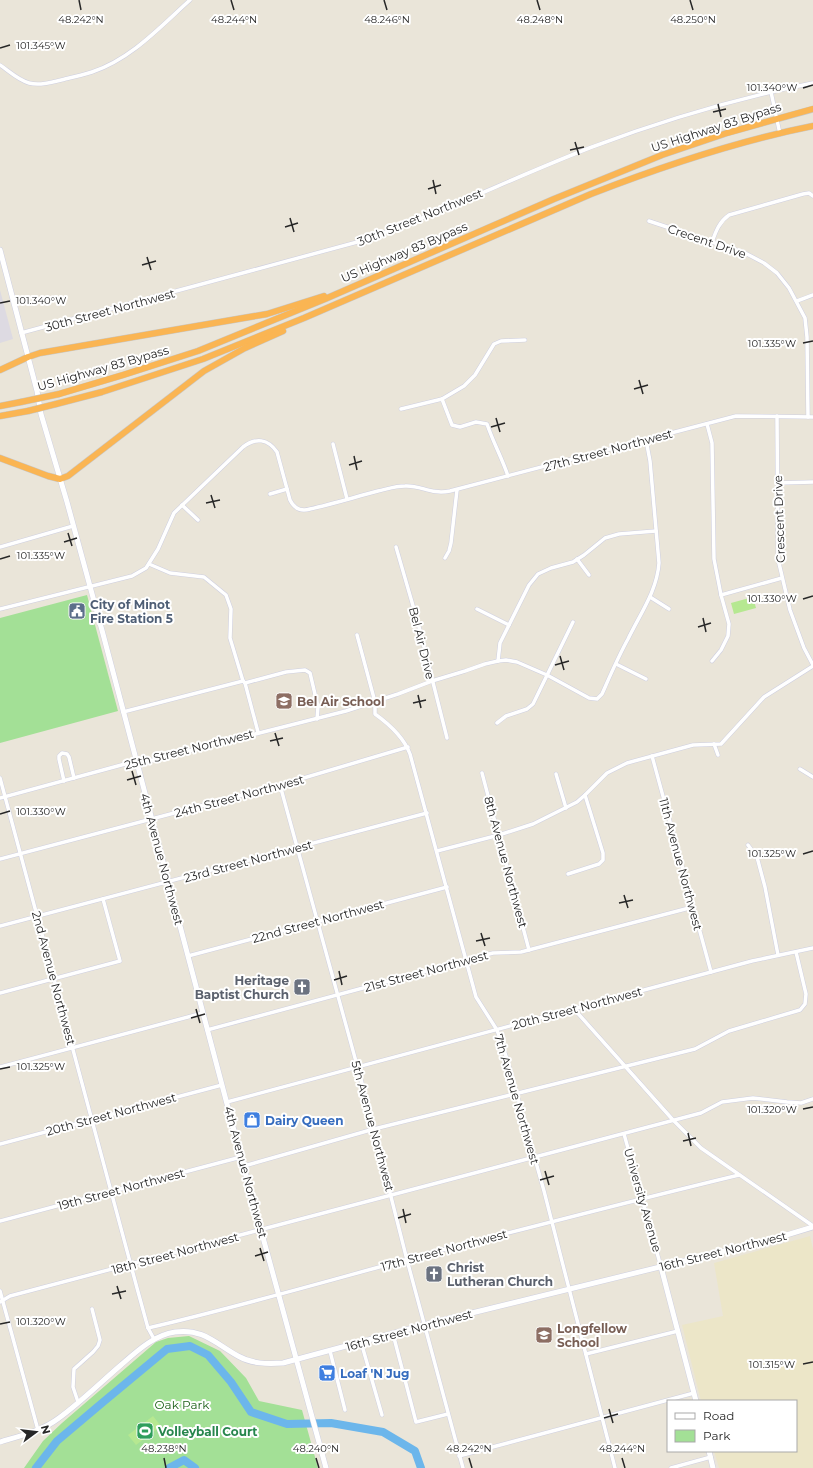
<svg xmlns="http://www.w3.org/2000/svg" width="813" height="1468" font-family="Montserrat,sans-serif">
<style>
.industrial{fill:#dddae2}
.education{fill:#ece6c8}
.green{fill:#a3e096}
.pitch{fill:#b6e891}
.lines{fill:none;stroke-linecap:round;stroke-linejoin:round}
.river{stroke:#6cb6eb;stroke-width:8}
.street-casing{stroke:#cecfe0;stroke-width:4.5}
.secondary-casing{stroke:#cecfe0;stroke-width:6}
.highway-casing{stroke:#c7c7c7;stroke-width:7}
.street{stroke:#fff;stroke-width:3.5}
.secondary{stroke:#fff;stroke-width:5}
.highway{stroke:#fab553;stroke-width:6}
.highway-bridge-casing{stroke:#c7c7c7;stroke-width:7;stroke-linecap:butt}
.highway-bridge{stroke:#fab553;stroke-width:6}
.ticks{fill:none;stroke:#272727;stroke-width:1.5}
.labels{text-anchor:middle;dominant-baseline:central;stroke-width:4;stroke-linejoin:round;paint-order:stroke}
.street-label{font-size:12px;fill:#272727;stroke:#fff}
.service-label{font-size:12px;font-weight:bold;fill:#4e5e75;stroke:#fff;text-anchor:start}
.education-label{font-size:12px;font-weight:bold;fill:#785e54;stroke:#fff;text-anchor:start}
.worship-label{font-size:12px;font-weight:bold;fill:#5b616d;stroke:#fff;text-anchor:end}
.shop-label{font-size:12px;font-weight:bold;fill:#366cbe;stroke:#fff;text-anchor:start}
.park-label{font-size:12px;fill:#1e611a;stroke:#fff}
.leisure-label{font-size:12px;font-weight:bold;fill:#27864d;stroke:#fff;text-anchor:start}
.ticks-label{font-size:10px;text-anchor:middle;fill:#272727;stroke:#fff;stroke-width:4;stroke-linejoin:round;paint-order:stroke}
</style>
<rect width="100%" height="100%" fill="#eae5d9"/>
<path class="industrial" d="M0 290 13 339 0 343Z"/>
<path class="education" d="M810 1236 813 1249V1468H719L714 1451H796V1401H701L682 1325 723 1316 714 1263Z"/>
<g class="green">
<path d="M87 595 118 711 0 743V618Z"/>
<path d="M189 1336 220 1351 246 1378 259 1401 302 1410 318 1468H24L43 1441 62 1423 156 1342 168 1338Z"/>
</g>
<g class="pitch">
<path d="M753 597 756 608 734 614 731 603Z"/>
<path d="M153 1416 161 1426 136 1445 128 1435Z"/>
</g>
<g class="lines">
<g class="river">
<path d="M36 1468 57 1441 102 1403 167 1349 190 1346 208 1355 231 1382 251 1412 287 1424 331 1423 383 1432 415 1451 421 1468"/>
<path d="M169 1468 184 1460 195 1468"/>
</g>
<g class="street-casing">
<g id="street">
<path d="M0 65C9 71 18 80 29 83 40 86 53 82 65 79 74 77 83 75 92 72 131 59 160 27 190 0"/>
<path d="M771 92 780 134"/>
<path d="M649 221 745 253 764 263 777 273 789 288 805 318 807 337 808 417"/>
<path d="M712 242C716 231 719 222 729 215L803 194 809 193 813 196"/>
<path d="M797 301 813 295"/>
<path d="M21 333 361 241C440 214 514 177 592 147 664 120 738 98 813 83"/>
<path d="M442 399 464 386 475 375 494 344 501 341 525 340"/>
<path d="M401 409 442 399 452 425 460 427 476 422 487 424C493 442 502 458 508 476"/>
<path d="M777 416 778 559 790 610 804 648 813 665"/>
<path d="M707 424 712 443 714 559 721 595 729 624 728 636 721 650 712 661"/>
<path d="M333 444 347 499"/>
<path d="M777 483 813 482"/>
<path d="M270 494 287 489"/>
<path d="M182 505 198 520"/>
<path d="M0 547 73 526"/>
<path d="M396 547 418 623 447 738"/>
<path d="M445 558 449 551 451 543 457 490"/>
<path d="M577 559 589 575"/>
<path d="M149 564 170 573 204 577 226 595 231 609 230 638 243 681"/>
<path d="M721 595 782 578"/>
<path d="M650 597 669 609"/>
<path d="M0 609 132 576 146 568 158 549 174 513 243 447C256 437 268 439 277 452L290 500C294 508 300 512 310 509 333 504 355 497 378 491 387 489 396 486 405 486 421 485 431 495 450 491L736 416 813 417"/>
<path d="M477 609 509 625"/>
<path d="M357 635 375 702V714C389 724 404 738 410 754L476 997 497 1030 507 1059 544 1191 615 1468"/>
<path d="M498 661 500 643 529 585 538 574 551 568 573 562 584 555 605 538 619 534 656 531"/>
<path d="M616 664 646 679"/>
<path d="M243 681 245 683 286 672 305 670 310 673 318 707 317 719"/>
<path d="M245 683 258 732"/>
<path d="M123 712 243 681"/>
<path d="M497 723 506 716 527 709 533 704 573 622"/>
<path d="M714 744 718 755"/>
<path d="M652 756 711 972"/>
<path d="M800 769 813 777"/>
<path d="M482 773 529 950"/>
<path d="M556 774 566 808"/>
<path d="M0 778 137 1288 148 1328 154 1339"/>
<path d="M64 781 59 759V756L62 753 67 754 69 757 74 778"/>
<path d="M280 785 366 1098 407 1260 463 1468"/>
<path d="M0 798 125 764 149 761 346 711 398 694 432 681 465 671 485 664 498 661 506 660 517 662 547 675 589 698 597 699 602 694C610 676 618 657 628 639 640 614 657 591 659 563L650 461 646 440"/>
<path d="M748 845 757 857 765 887 778 955"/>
<path d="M437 851 499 835 533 824 577 802 585 795 607 773 627 763 693 745 721 744 764 697 813 666"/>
<path d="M0 859 280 785 408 747"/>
<path d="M568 874 599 864 603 860V853L585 795"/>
<path d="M0 926 427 813"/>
<path d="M188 956 447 887"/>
<path d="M0 993 120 961 103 899"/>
<path d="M574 1009 673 1120 701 1148 813 1226"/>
<path d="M207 1030 493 953 521 952 693 907"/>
<path d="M0 1067 203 1013"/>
<path d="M227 1102 752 961 813 948"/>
<path d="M624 1134 661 1267"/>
<path d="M0 1144 222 1085"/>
<path d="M244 1166 374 1129 695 1049 729 1031 800 1010 805 1004 806 994 796 952"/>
<path d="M0 1221 241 1157"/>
<path d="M0 1291 38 1430"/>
<path d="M0 1302 10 1296 701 1113 722 1102 753 1098 787 1102 801 1103 813 1099"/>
<path d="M148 1328C242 1306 334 1279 427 1254 531 1227 635 1200 739 1175"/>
<path d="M393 1334 416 1422 448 1414"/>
<path d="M361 1342 382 1415"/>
<path d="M330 1351 345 1410"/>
<path d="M586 1354 678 1331"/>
<path d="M78 1402 73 1387 74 1369 93 1352 98 1346 100 1340 92 1309"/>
<path d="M459 1456 694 1393"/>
<path d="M671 1468 711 1457"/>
</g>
</g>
<g class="secondary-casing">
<g id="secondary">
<path d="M0 250 37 391 41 414 67 502 103 634 241 1157 326 1468"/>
<path d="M661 1267 696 1401"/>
<path d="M0 1442C20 1436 42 1431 59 1418 81 1402 101 1382 121 1365 137 1351 154 1335 175 1332 203 1328 216 1344 238 1356 252 1364 267 1364 283 1363L435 1322 770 1240 813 1227"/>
<path d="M709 1451 713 1468"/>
</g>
</g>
<g class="highway-casing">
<g id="highway">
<path d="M0 370 28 357 40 353 267 314 324 296"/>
<path d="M59 394 123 375 198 351 325 299 554 199 662 155 727 133 813 109"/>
<path d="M56 404 102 392 203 359 304 318 591 194C663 166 737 141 813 126"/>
<path d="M0 406 21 402"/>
<path d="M0 416 28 411"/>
<path d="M0 458 48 476 60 479 68 476 204 371 245 348 283 331"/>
</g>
</g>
<use href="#street" class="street"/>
<use href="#secondary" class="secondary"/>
<use href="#highway" class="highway"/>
<g class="highway-bridge-casing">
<g id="highway-bridge">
<path d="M21 402 59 394"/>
<path d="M28 411 56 404"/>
</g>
</g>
<use href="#highway-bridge" class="highway-bridge"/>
</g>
<path class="ticks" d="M79 0 81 10M231 0 234 10M384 0 387 10M537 0 540 10M690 0 693 10M0 48 10 45M803 88 813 85M718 104 721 117M713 112 726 109M575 142 579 155M570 150 584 147M433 180 436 194M428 189 441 185M290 218 294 232M285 227 298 223M147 257 151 270M142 265 156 261M0 303 10 301M803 343 813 341M639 380 643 394M634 389 648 385M496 418 500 432M491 427 505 423M354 456 357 470M349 465 362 461M211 495 215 508M206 503 220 500M68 533 72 546M64 542 77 538M0 559 10 556M803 599 813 596M703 618 706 632M698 627 711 623M560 656 564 670M555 665 569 661M418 695 421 708M413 703 426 700M275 733 279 746M270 741 283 738M132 771 136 785M127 780 141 776M0 814 10 811M803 854 813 851M624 895 628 908M619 903 633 900M481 933 485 946M476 941 490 938M339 971 342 985M334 980 347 976M196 1009 200 1023M191 1018 205 1014M0 1069 10 1067M803 1109 813 1107M688 1133 691 1146M683 1141 696 1138M545 1171 549 1185M540 1180 554 1176M403 1209 406 1223M398 1218 411 1214M260 1248 264 1261M255 1256 268 1252M117 1286 121 1299M112 1294 126 1291M0 1324 10 1322M803 1364 813 1362M609 1409 613 1423M604 1418 618 1414M164 1458 166 1468M316 1458 319 1468M469 1458 472 1468M622 1458 625 1468"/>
<defs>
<g id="civic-square" transform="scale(0.9)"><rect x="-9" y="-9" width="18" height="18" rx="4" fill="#5c6f8a" stroke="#fff"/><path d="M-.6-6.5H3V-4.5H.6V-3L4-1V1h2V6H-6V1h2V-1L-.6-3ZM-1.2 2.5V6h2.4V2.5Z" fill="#fff"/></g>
<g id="school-square" transform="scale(0.9)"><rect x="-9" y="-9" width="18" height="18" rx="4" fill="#8d6e63" stroke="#fff"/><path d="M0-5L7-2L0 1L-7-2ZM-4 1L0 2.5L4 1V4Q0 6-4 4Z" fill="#fff"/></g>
<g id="church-square" transform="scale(0.9)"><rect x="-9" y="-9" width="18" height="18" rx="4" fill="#6b7280" stroke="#fff"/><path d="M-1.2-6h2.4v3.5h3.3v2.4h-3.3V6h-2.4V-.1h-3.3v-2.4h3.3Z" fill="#fff"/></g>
<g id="shop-square" transform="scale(0.9)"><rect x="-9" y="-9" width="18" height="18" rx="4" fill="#3f7fe0" stroke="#fff"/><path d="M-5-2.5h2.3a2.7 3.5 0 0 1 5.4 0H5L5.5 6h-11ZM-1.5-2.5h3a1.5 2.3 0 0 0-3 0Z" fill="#fff"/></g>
<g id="supermarket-square" transform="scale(0.9)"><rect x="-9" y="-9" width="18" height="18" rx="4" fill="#3f7fe0" stroke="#fff"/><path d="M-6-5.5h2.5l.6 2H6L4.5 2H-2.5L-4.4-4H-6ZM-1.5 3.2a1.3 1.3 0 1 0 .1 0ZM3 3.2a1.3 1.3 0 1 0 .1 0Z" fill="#fff"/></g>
<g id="stadium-square" transform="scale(0.9)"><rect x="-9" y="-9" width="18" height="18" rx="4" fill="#2e9e5b" stroke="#fff"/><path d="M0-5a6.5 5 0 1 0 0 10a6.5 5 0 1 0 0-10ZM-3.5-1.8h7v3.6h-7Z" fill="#fff"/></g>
</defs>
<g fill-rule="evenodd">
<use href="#civic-square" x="77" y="611"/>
<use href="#school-square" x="284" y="701"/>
<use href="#church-square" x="302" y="987"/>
<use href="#shop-square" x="252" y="1120"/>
<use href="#church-square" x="434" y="1274"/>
<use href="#school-square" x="544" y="1335"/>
<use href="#supermarket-square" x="327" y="1373"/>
<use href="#stadium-square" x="145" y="1431"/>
</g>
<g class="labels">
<g class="street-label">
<text transform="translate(716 127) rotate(-18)">US Highway 83 Bypass</text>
<text transform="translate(420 217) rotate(-22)">30th Street Northwest</text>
<text transform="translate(707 241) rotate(19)">Crecent Drive</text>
<text transform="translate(404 252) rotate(-23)">US Highway 83 Bypass</text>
<text transform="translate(110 310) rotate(-15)">30th Street Northwest</text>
<text transform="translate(103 368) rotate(-16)">US Highway 83 Bypass</text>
<text transform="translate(608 450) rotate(-15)">27th Street Northwest</text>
<text transform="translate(779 519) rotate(-92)">Crescent Drive</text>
<text transform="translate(422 643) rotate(76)">Bel Air Drive</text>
<text transform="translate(189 749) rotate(-14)">25th Street Northwest</text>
<text transform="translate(239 796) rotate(-15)">24th Street Northwest</text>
<text transform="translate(162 859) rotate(75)">4th Avenue Northwest</text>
<text transform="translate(248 861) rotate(-15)">23rd Street Northwest</text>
<text transform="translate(506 862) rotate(75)">8th Avenue Northwest</text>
<text transform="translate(681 864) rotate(75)">11th Avenue Northwest</text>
<text transform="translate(318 921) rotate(-15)">22nd Street Northwest</text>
<text transform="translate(426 971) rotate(-15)">21st Street Northwest</text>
<text transform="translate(54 978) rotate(75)">2nd Avenue Northwest</text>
<text transform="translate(577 1008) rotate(-15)">20th Street Northwest</text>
<text transform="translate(517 1099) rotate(74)">7th Avenue Northwest</text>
<text transform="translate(111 1114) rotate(-15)">20th Street Northwest</text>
<text transform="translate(373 1126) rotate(75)">5th Avenue Northwest</text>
<text transform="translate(246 1172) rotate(75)">4th Avenue Northwest</text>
<text transform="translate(121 1189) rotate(-15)">19th Street Northwest</text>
<text transform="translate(643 1200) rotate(74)">University Avenue</text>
<text transform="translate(444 1250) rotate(-15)">17th Street Northwest</text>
<text transform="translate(723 1251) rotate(-14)">16th Street Northwest</text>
<text transform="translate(175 1253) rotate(-15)">18th Street Northwest</text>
<text transform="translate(409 1330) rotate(-15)">16th Street Northwest</text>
</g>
<g class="service-label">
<text x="90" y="604">City of Minot<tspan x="90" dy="14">Fire Station 5</tspan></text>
</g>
<g class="education-label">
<text x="297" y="701">Bel Air School</text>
<text x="557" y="1328">Longfellow<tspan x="557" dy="14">School</tspan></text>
</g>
<g class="worship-label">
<text x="289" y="980">Heritage<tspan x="289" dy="14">Baptist Church</tspan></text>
<text x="447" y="1267" text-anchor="start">Christ<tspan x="447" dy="14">Lutheran Church</tspan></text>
</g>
<g class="shop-label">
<text x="265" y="1120">Dairy Queen</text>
<text x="340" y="1373">Loaf 'N Jug</text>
</g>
<g class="park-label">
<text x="182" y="1404">Oak Park</text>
</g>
<g class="leisure-label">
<text x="158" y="1431">Volleyball Court</text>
</g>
</g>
<g class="ticks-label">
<text x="81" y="23">48.242°N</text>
<text x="234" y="23">48.244°N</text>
<text x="387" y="23">48.246°N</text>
<text x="540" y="23">48.248°N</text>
<text x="693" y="23">48.250°N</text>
<text x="41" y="49">101.345°W</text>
<text x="772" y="91">101.340°W</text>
<text x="41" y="304">101.340°W</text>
<text x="772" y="347">101.335°W</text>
<text x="41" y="559">101.335°W</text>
<text x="772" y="602">101.330°W</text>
<text x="41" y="815">101.330°W</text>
<text x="772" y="857">101.325°W</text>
<text x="41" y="1070">101.325°W</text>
<text x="772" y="1113">101.320°W</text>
<text x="41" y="1325">101.320°W</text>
<text x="772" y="1368">101.315°W</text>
<text x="164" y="1452">48.238°N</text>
<text x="316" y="1452">48.240°N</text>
<text x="469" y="1452">48.242°N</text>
<text x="622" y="1452">48.244°N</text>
</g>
<rect x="667" y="1400" width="130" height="52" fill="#ffffff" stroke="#a9a9a9"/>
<rect x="675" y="1413" width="20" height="6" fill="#ffffff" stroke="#a9a9a9"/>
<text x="703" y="1420" font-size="12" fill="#272727">Road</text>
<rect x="675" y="1430" width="20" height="12" fill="#a3e096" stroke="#a9a9a9"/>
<text x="703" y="1440" font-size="12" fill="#272727">Park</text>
<g transform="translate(36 1432) rotate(75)" stroke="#ffffff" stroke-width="3" paint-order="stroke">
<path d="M0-3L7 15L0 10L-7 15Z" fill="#272727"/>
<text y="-6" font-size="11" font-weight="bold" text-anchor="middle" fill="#272727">N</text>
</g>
</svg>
